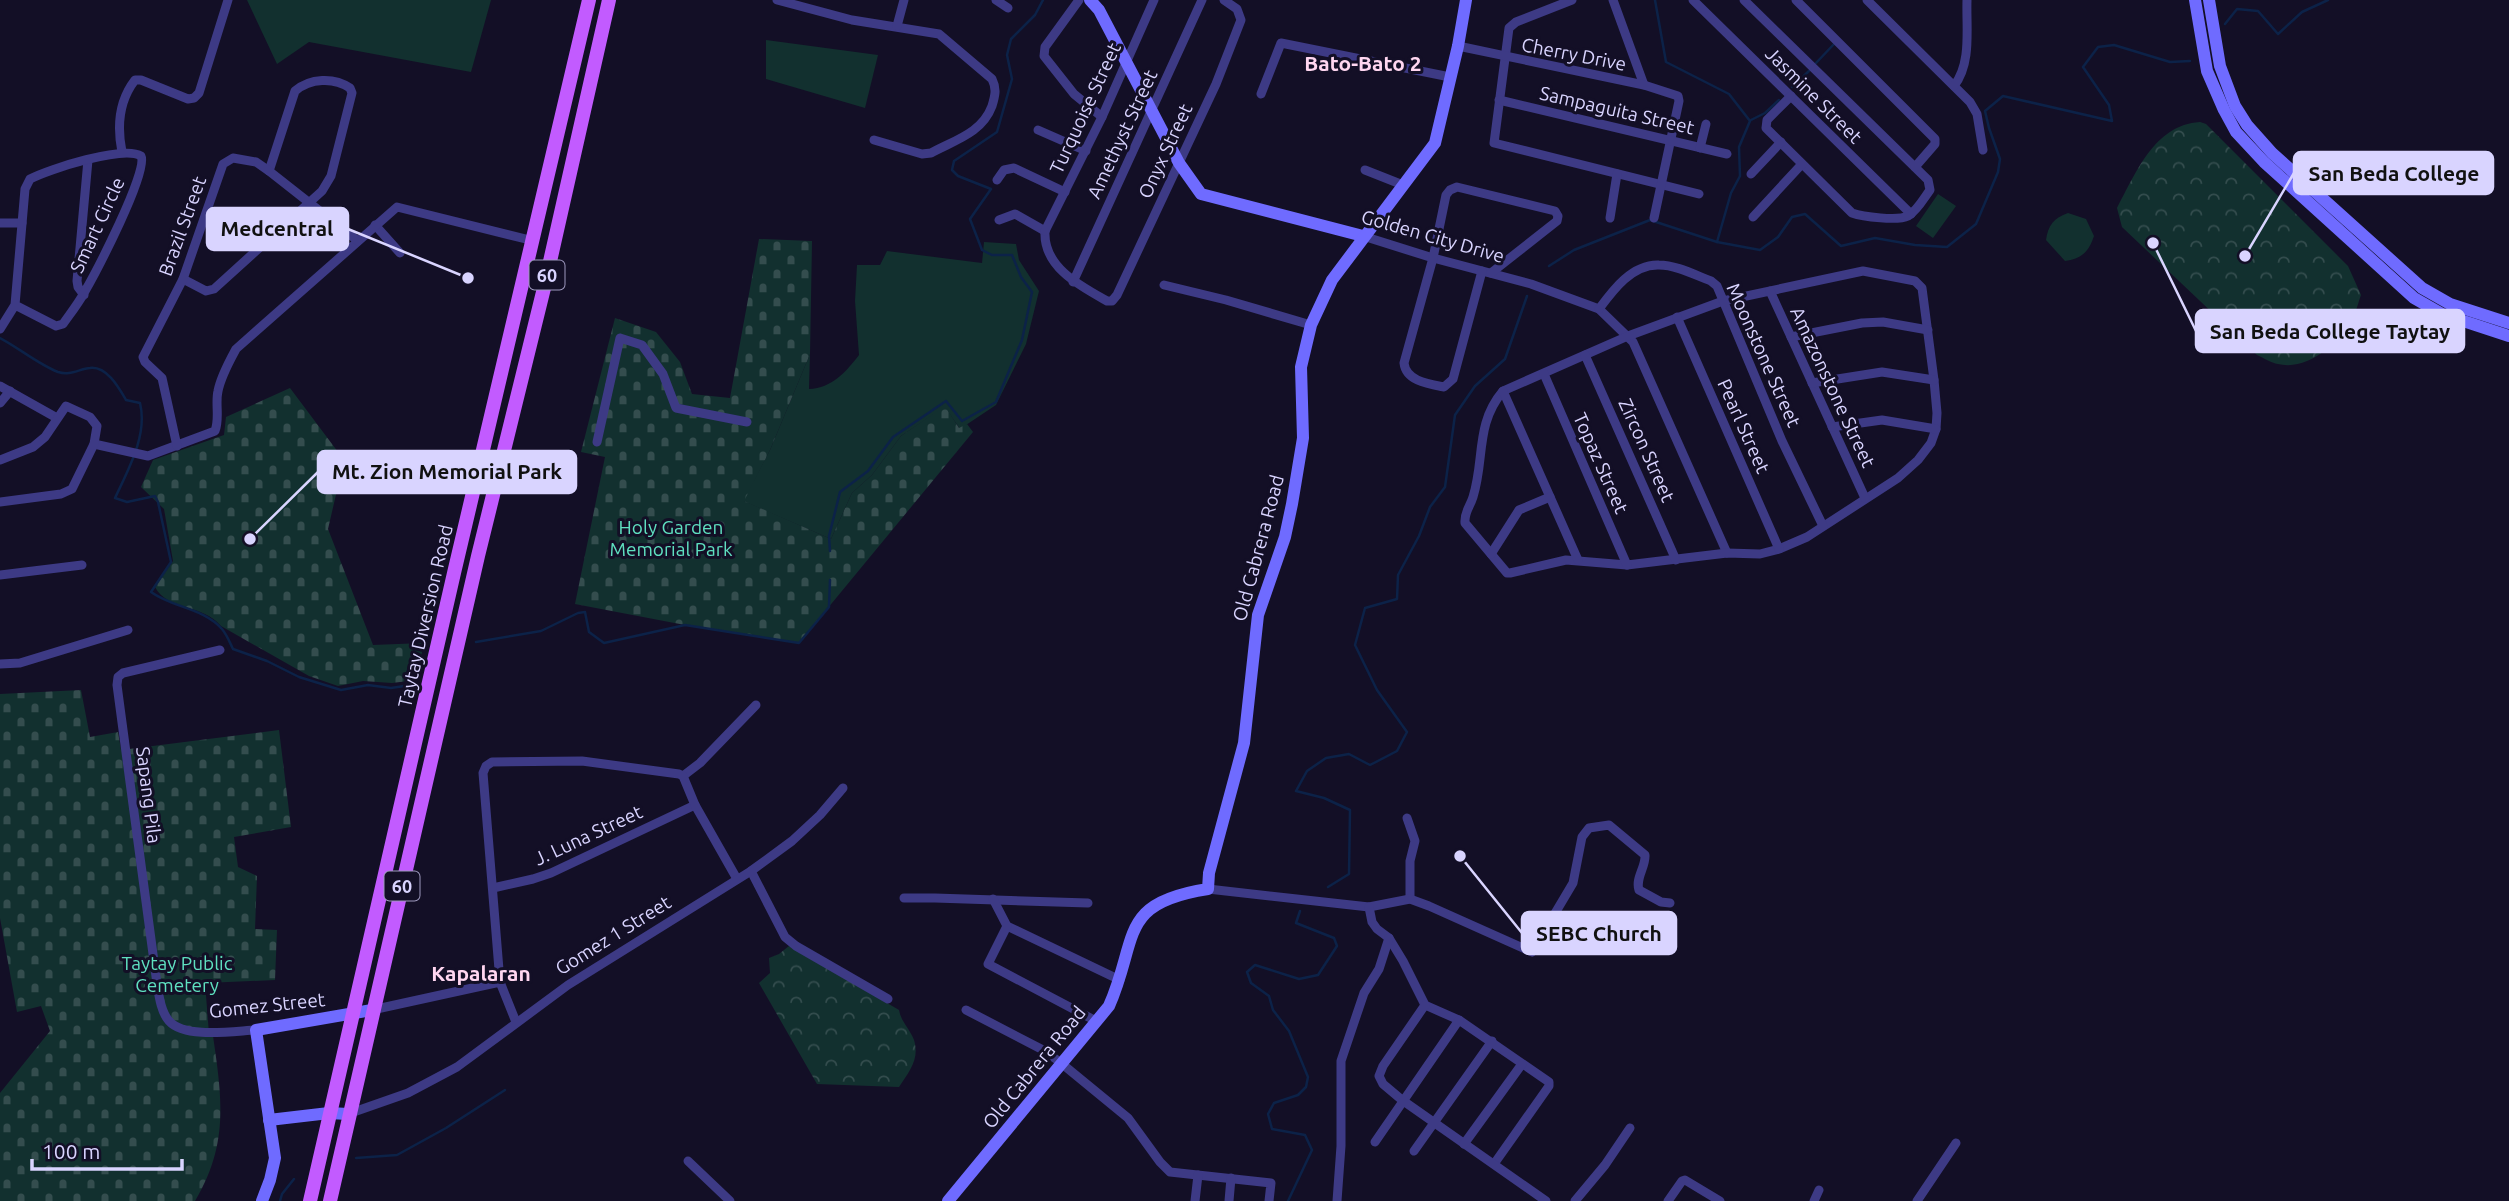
<svg xmlns="http://www.w3.org/2000/svg" width="2509" height="1201" font-family="Ubuntu,sans-serif">
<style>
.grass{fill:#12302f}
.forest{fill:url(#forest-crowns)}
.cemetery{fill:url(#cemetery-stones)}
.lines{fill:none;stroke-linecap:round;stroke-linejoin:round}
.stream{stroke:#0c2248;stroke-width:2.5}
.street{stroke:#3d3a85;stroke-width:9}
.secondary{stroke:#6f6bff;stroke-width:12}
.primary{stroke:#c25bff;stroke-width:14}
.labels{text-anchor:middle;dominant-baseline:central;stroke-width:6;stroke-linejoin:round;paint-order:stroke}
.shield{fill:#130f26;stroke:#9e99be;stroke-width:2}
.shield-label{font-size:18px;font-weight:bold;fill:#d9d4ff}
.street-label{font-size:19px;fill:#d9d4ff;stroke:#130f26}
.park-label{font-size:19px;fill:#5fe0c0;stroke:#130f26}
.neighbourhood-label{font-size:21px;font-weight:bold;fill:#ffd6f0;stroke:#130f26}
.leader{fill:none;stroke:#d9d4ff;stroke-width:2.5}
.callout-dot{fill:#d9d4ff;stroke:#130f26;stroke-width:2.5}
.callout{fill:#d9d4ff;stroke:#d9d4ff;stroke-width:2.5}
.callout-label{font-size:21px;text-anchor:middle;font-weight:bold;fill:#111}
</style>
<defs>
<pattern id="forest-crowns" width="20" height="18" patternUnits="userSpaceOnUse" patternTransform="scale(1.75)"><rect width="20" height="18" fill="#12302f"/><path d="M2 6a3 3 0 1 1 6 0M12 15a3 3 0 1 1 6 0" fill="none" stroke="#344d4e"/></pattern>
<pattern id="cemetery-stones" width="16" height="16" patternUnits="userSpaceOnUse" patternTransform="scale(1.75)"><rect width="16" height="16" fill="#12302f"/><path d="M2 7V4a2 2 0 0 1 4 0v3zM10 15v-3a2 2 0 0 1 4 0v3z" fill="#344d4e"/></pattern>
</defs>
<rect width="100%" height="100%" fill="#130f26"/>
<g class="grass">
<path d="M247 0H491L471 72 309 42 277 64Z"/>
<path d="M766 40 878 55 865 108 766 79Z"/>
<path d="M1938 194 1956 206 1933 238 1916 226Z"/>
<path d="M2068 213 2086 219 2094 236C2089 251 2082 259 2065 261L2046 240C2048 225 2054 218 2068 213Z"/>
<path d="M984 242 1016 244 1019 260 1039 291 1026 344 996 405 960 429 945 407 901 436 872 475 852 493 831 539 743 501 770 450 810 354 809 389C832 388 846 372 859 355L855 301 857 265H880L887 251 982 263Z"/>
</g>
<g class="forest">
<path d="M2200 122 2206 124 2348 266 2361 295C2358 303 2356 313 2351 321 2337 344 2308 371 2278 364 2271 363 2264 358 2257 355L2122 227 2117 208C2136 173 2154 125 2200 122Z"/>
<path d="M789 946 899 1010C901 1022 910 1029 914 1040 920 1059 909 1072 899 1087L817 1084 759 983 770 973 769 958 779 954Z"/>
</g>
<g class="cemetery">
<path d="M759 239 812 241 810 354 770 450 744 501 831 539 852 493 872 475 901 436 945 406 959 428 967 424 973 432 799 643 685 625 575 604 605 457 581 452 615 318 656 332 680 362 692 394 730 398Z"/>
<path d="M290 388 344 460 328 529 373 645 424 643 416 680 392 683 363 681 338 686 309 676 221 626C203 604 168 611 155 587L173 561 164 509 141 487 153 460 224 435 226 417Z"/>
<path d="M81 690 90 737 118 732 121 750 279 730 291 827 234 837 238 867 257 876 255 929 277 930 275 980 205 983 209 1034 213 1036C222 1098 229 1144 195 1201H0V1093L50 1031 41 1006 17 1012 0 918V694Z"/>
</g>
<g class="lines">
<g class="stream">
<path d="M2225 24 2237 9 2258 11 2278 34 2302 12 2328 0"/>
<path d="M1816 63 1835 43"/>
<path d="M1792 87 1809 71"/>
<path d="M1751 120 1765 113 1779 100"/>
<path d="M1717 242 1760 250 1778 237 1792 217 1805 214 1841 246 1875 238 1915 245 1947 247 1976 224 1998 172 2000 159 1989 128 1985 111 2003 96 2112 121 2109 105 2083 67 2098 47 2114 45 2170 62 2190 61"/>
<path d="M1549 266 1574 250 1650 220 1717 242 1731 193 1740 176 1739 147 1750 121 1729 94 1666 62 1655 0"/>
<path d="M0 338C19 348 38 364 58 372 70 376 79 369 90 368 107 366 119 388 126 400L140 403C148 435 128 470 115 498L127 502 155 496 158 502 171 562 151 592C173 608 204 608 222 629 227 635 230 643 233 649L267 661 299 677 341 690 368 685 391 688 411 685"/>
<path d="M830 551 829 536 840 492 868 471 893 437 946 401 962 421 996 402 1022 340 1032 292 1021 277 1012 255H992L982 250 970 219 991 189 958 176 952 170 954 161 997 132 1012 79 1007 55 1011 39 1035 15 1043 0"/>
<path d="M476 642 541 631 578 613 585 612 589 632 604 643 685 625 799 643 829 607 830 580"/>
<path d="M1328 887 1349 874 1350 810 1324 798 1296 791 1307 771 1326 758 1349 754 1370 765 1397 751 1407 732 1377 690 1355 645 1365 608 1397 599 1398 575 1419 536 1430 507 1445 487 1455 415 1475 386 1505 359 1527 296"/>
<path d="M356 1158 397 1155 446 1128 505 1090"/>
<path d="M280 1201 282 1194 294 1179"/>
<path d="M1288 1201 1312 1150 1305 1135 1272 1129 1268 1114 1274 1103 1298 1095 1306 1087 1308 1077 1289 1031 1273 1010 1269 996 1251 983 1247 972 1255 965 1299 979 1318 975 1337 946 1334 938 1296 923 1300 911"/>
</g>
<g class="street">
<path d="M777 0 852 20 939 34 992 79C997 89 995 96 992 106 982 133 955 140 931 153L922 154 874 140"/>
<path d="M996 0 1008 8"/>
<path d="M1079 0 1045 47 1044 56 1074 94 1102 117"/>
<path d="M1572 0 1516 22 1509 28 1494 143 1699 194"/>
<path d="M1613 0 1644 85"/>
<path d="M1693 0 1911 214"/>
<path d="M1744 0 1928 180 1930 190C1924 198 1917 211 1908 216 1898 221 1863 217 1852 213L1766 128 1767 120 1791 96"/>
<path d="M1796 0 1935 139V144L1915 167"/>
<path d="M1867 0 1970 102 1977 114 1983 150"/>
<path d="M897 26 904 0"/>
<path d="M1458 46 1644 85 1678 96 1679 101 1654 218"/>
<path d="M1954 86C1972 63 1966 28 1967 0"/>
<path d="M1261 94 1281 43 1450 77"/>
<path d="M1499 100 1727 154"/>
<path d="M1038 130 1086 151"/>
<path d="M1700 148 1706 124"/>
<path d="M122 152C117 127 118 102 135 80H141L188 99 194 98 199 93 228 0"/>
<path d="M1365 170 1403 185"/>
<path d="M1751 174 1781 142"/>
<path d="M997 180 1004 170 1014 168 1065 192"/>
<path d="M1753 217 1802 164"/>
<path d="M1610 218 1617 174"/>
<path d="M999 220 1015 214 1045 231"/>
<path d="M0 223H22"/>
<path d="M375 225 400 253"/>
<path d="M1045 231C1043 267 1080 286 1107 301H1112L1117 295 1216 84 1241 20 1237 9 1224 0"/>
<path d="M1045 231 1102 117 1154 0"/>
<path d="M1363 236 1433 258 1531 284 1599 309 1633 342 1727 553"/>
<path d="M1482 271 1453 379 1444 387C1428 384 1406 381 1404 363L1433 258 1446 195 1450 190 1457 187 1555 211 1558 216 1557 221 1491 273"/>
<path d="M1863 271 1915 281 1922 288 1934 380 1937 413 1936 429 1931 443 1918 460 1898 478 1807 537 1779 549 1760 554 1727 553 1627 565 1566 560 1510 573H1507L1465 523C1464 512 1470 507 1473 497 1485 459 1475 424 1503 391L1628 336 1723 301Z"/>
<path d="M183 279 206 291 214 289 322 191 331 176 352 93 350 88C334 77 310 78 295 91L269 171"/>
<path d="M1073 282 1202 0"/>
<path d="M1164 285 1226 300 1311 325"/>
<path d="M1770 291 1865 498"/>
<path d="M84 295 78 287 77 281 88 160"/>
<path d="M1599 309C1613 290 1632 264 1659 265 1676 265 1695 275 1711 281L1717 286 1782 441 1823 526"/>
<path d="M1677 317 1779 549"/>
<path d="M0 329 15 305 25 189 30 179C49 169 124 145 141 156 149 171 95 274 84 293 78 304 70 314 63 324L56 326 15 305"/>
<path d="M1791 337 1862 323 1883 322 1928 330"/>
<path d="M1585 355 1676 560"/>
<path d="M1544 374 1627 565"/>
<path d="M1812 383 1882 372 1934 380"/>
<path d="M0 386 57 418"/>
<path d="M1503 391 1578 560"/>
<path d="M0 403 10 391"/>
<path d="M1832 427 1882 420 1936 429"/>
<path d="M597 442 620 338 642 345 663 374 676 408 747 422"/>
<path d="M94 444 148 456 215 431C220 418 215 404 218 391 221 376 229 362 236 349L397 207 534 241"/>
<path d="M177 446 162 378 145 362 143 357 183 279 223 164 233 158 256 162 269 171 358 241"/>
<path d="M0 460 33 447 45 437 66 406 90 417 97 426 94 444 72 489 61 494 0 502"/>
<path d="M1491 554 1519 510 1550 497"/>
<path d="M0 575 82 565"/>
<path d="M220 650 123 673 118 677 117 685 157 984C159 996 161 1012 169 1021 185 1039 234 1031 256 1030"/>
<path d="M0 664 20 663 128 630"/>
<path d="M683 776 700 763 756 705"/>
<path d="M1407 818 1415 841 1410 861V899"/>
<path d="M751 871 785 937 796 946 888 999"/>
<path d="M493 888 533 879 551 873 695 805"/>
<path d="M1208 889 1369 907 1410 899 1429 906 1532 952 1573 883 1582 837 1589 828 1609 825 1645 855C1646 867 1635 878 1639 890L1661 902 1670 903"/>
<path d="M904 898H935L1088 903"/>
<path d="M993 899 1007 926 1120 980"/>
<path d="M1369 907 1372 922 1377 929 1389 938 1403 961 1425 1005 1459 1020 1549 1082V1086L1494 1164"/>
<path d="M1007 926 988 964 1096 1021"/>
<path d="M1425 1005 1383 1066 1379 1076 1383 1084 1402 1100 1546 1201"/>
<path d="M372 1010 500 982"/>
<path d="M966 1010 1045 1051 1061 1063 1128 1118 1160 1162 1170 1172 1271 1183 1269 1201"/>
<path d="M516 1022 500 982 483 773 486 766 492 762 582 761 679 774 683 776 695 805 737 879"/>
<path d="M348 1114 408 1093 457 1067 568 985 751 871 792 841 820 815 843 788"/>
<path d="M1375 1142 1459 1020"/>
<path d="M1464 1144 1522 1064"/>
<path d="M1414 1151 1492 1041"/>
<path d="M688 1161 730 1201"/>
<path d="M1195 1201 1198 1175"/>
<path d="M1229 1201 1231 1178"/>
<path d="M1337 1201 1341 1146V1061L1364 993 1379 969 1389 938"/>
<path d="M1575 1201 1605 1165 1630 1128"/>
<path d="M1668 1201 1682 1181 1685 1180 1720 1201"/>
<path d="M1814 1201 1819 1190"/>
<path d="M1917 1201 1956 1143"/>
</g>
<g class="secondary">
<path d="M1090 0 1099 10 1179 163 1201 194 1363 236"/>
<path d="M2195 0 2207 71 2224 110 2236 132 2264 162 2414 298 2442 314 2509 336"/>
<path d="M2209 0 2220 66 2235 106 2247 125 2272 153 2422 288 2450 304 2509 323"/>
<path d="M269 1120 329 1113 348 1114"/>
<path d="M262 1201 270 1180 275 1158 256 1030 372 1010"/>
<path d="M948 1201 1109 1006C1139 938 1117 903 1208 889L1209 873 1244 743 1258 615 1285 537 1292 504 1303 438 1301 367 1311 325 1332 280 1435 143 1458 46 1466 0"/>
</g>
<g class="primary">
<path d="M310 1201 454 573 589 0"/>
<path d="M330 1201 478 556 544 288 609 0"/>
</g>
</g>
<g class="labels">
<g class="shield">
<rect x="529.5" y="260.5" width="35" height="29" rx="5"/>
<rect x="384.5" y="871.5" width="35" height="29" rx="5"/>
</g>
<g class="shield-label">
<text x="547" y="275">60</text>
<text x="402" y="886">60</text>
</g>
<g class="street-label">
<text transform="translate(1574 54) rotate(11)">Cherry Drive</text>
<text transform="translate(1814 95) rotate(45)">Jasmine Street</text>
<text transform="translate(1085 108) rotate(-65)">Turquoise Street</text>
<text transform="translate(1617 110) rotate(13)">Sampaguita Street</text>
<text transform="translate(1122 134) rotate(-65)">Amethyst Street</text>
<text transform="translate(1165 151) rotate(-65)">Onyx Street</text>
<text transform="translate(97 225) rotate(-65)">Smart Circle</text>
<text transform="translate(182 226) rotate(-70)">Brazil Street</text>
<text transform="translate(1433 236) rotate(16)">Golden City Drive</text>
<text transform="translate(1764 355) rotate(66)">Moonstone Street</text>
<text transform="translate(1833 387) rotate(65)">Amazonstone Street</text>
<text transform="translate(1744 426) rotate(66)">Pearl Street</text>
<text transform="translate(1647 450) rotate(66)">Zircon Street</text>
<text transform="translate(1601 463) rotate(66)">Topaz Street</text>
<text transform="translate(1258 548) rotate(-75)">Old Cabrera Road</text>
<text transform="translate(425 616) rotate(-77)">Taytay Diversion Road</text>
<text transform="translate(149 795) rotate(83)">Sapang Pila</text>
<text transform="translate(588 835) rotate(-25)">J. Luna Street</text>
<text transform="translate(613 935) rotate(-32)">Gomez 1 Street</text>
<text transform="translate(267 1005) rotate(-6)">Gomez Street</text>
<text transform="translate(1034 1067) rotate(-51)">Old Cabrera Road</text>
</g>
<g class="park-label">
<text x="671" y="527">Holy Garden<tspan x="671" dy="22">Memorial Park</tspan></text>
<text x="177" y="963">Taytay Public<tspan x="177" dy="22">Cemetery</tspan></text>
</g>
<g class="neighbourhood-label">
<text x="1363" y="63">Bato-Bato 2</text>
<text x="481" y="973">Kapalaran</text>
</g>
</g>
<path class="leader" d="M2245 256L2294 173M468 278L348 229M2153 243L2196 331M250 539L318 472M1460 856L1522 933"/>
<g class="callout-dot">
<circle cx="2245" cy="256" r="7"/>
<circle cx="468" cy="278" r="7"/>
<circle cx="2153" cy="243" r="7"/>
<circle cx="250" cy="539" r="7"/>
<circle cx="1460" cy="856" r="7"/>
</g>
<g class="callout">
<rect x="2294" y="152" width="199" height="42" rx="7"/>
<rect x="207" y="208" width="141" height="42" rx="7"/>
<rect x="2196" y="310" width="268" height="42" rx="7"/>
<rect x="318" y="451" width="258" height="42" rx="7"/>
<rect x="1522" y="912" width="154" height="42" rx="7"/>
</g>
<g class="callout-label">
<text x="2394" y="181">San Beda College</text>
<text x="277" y="236">Medcentral</text>
<text x="2330" y="339">San Beda College Taytay</text>
<text x="447" y="479">Mt. Zion Memorial Park</text>
<text x="1599" y="941">SEBC Church</text>
</g>
<path d="M32 1159v10h150v-10" fill="none" stroke="#d9d4ff" stroke-width="3.5"/>
<text x="42" y="1159" font-size="21" fill="#d9d4ff" stroke="#130f26" stroke-width="5" paint-order="stroke">100 m</text>
</svg>
